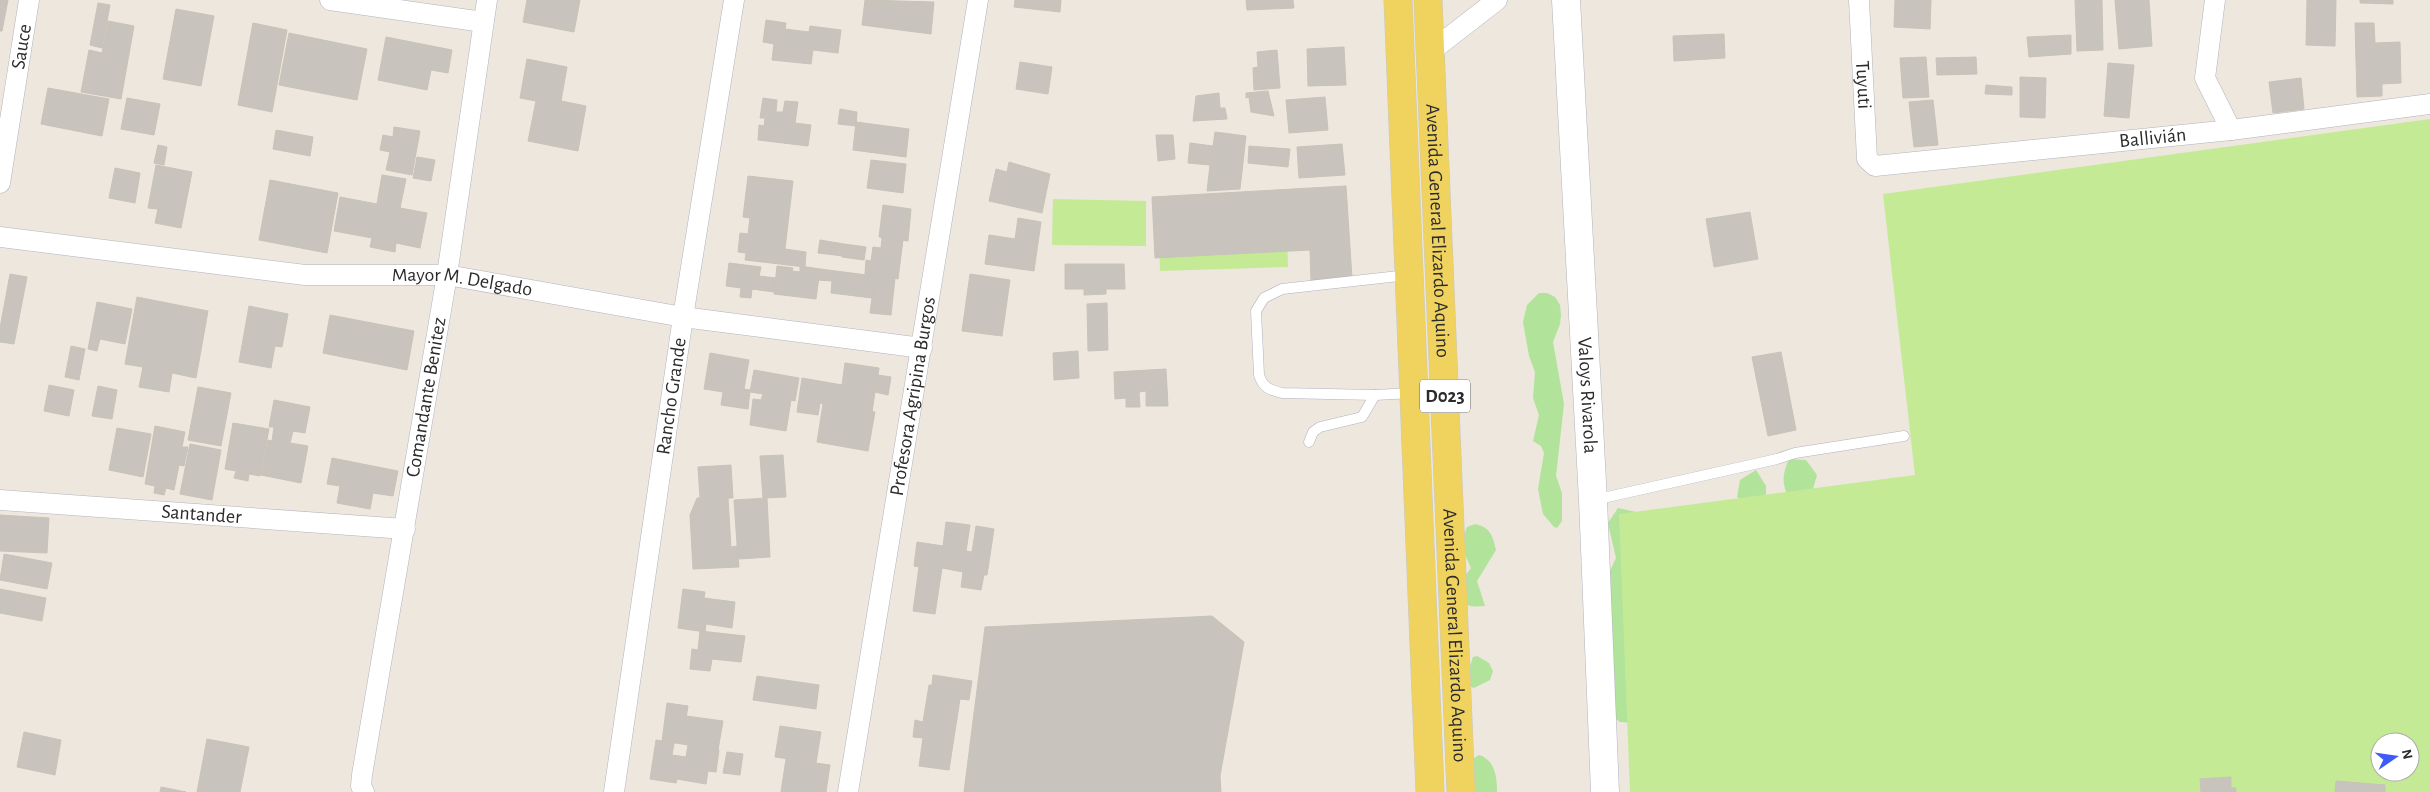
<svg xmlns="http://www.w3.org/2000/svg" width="2430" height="792" font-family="'Alegreya Sans',sans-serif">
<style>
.green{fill:#b1e39a}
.pitch{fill:#c4ea96;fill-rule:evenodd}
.building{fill:#c8c3bd;stroke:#c8c3b7}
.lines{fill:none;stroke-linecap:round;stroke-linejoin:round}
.lane-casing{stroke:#b1b3bf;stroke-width:11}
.street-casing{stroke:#b1b3bf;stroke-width:21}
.secondary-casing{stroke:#b1b3bf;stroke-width:29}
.primary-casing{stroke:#c8c8c8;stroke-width:29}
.lane{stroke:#fff;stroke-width:10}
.street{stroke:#fff;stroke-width:20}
.secondary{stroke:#fff;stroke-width:28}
.primary{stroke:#f0d35f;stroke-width:28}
.labels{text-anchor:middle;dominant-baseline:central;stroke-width:5;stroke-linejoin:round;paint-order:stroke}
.shield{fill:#fff;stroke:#6b6b6b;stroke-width:1}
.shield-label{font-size:19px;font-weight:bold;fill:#2b2b2b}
.street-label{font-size:20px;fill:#2b2b2b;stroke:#fff}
</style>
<rect width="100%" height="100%" fill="#ede7dd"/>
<g class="green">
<path d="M1539 293H1547L1555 297 1560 305 1561 315 1560 324 1553 342 1564 404 1556 476 1562 493V521L1557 528 1554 527 1543 514 1538 489 1544 453 1541 446 1533 441 1539 415 1533 398 1535 372 1529 356 1523 322 1527 305Z"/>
<path d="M1789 459 1806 460 1817 475 1812 492 1793 507C1783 486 1780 480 1789 459Z"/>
<path d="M1756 470 1766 486V494L1752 506 1737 497 1740 480Z"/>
<path d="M1618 508 1636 512 1638 723 1620 722 1606 711 1608 642 1612 624 1609 573 1616 558 1608 523Z"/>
<path d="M1475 524C1490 527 1493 536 1496 550L1477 581 1485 606C1475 607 1468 607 1460 601L1465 576 1471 568C1464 554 1460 542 1467 527Z"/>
<path d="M1477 656 1489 663 1493 671 1490 680 1474 688 1469 686V669L1473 657Z"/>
<path d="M1479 755C1495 760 1497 777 1497 792H1474L1471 760Z"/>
</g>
<g class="pitch">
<path d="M2430 119V792H1630L1619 514 1915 475 1883 194ZM2380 742H2410V772H2380Z"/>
<path d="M1286 198 1288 267 1160 271 1158 202Z"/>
<path d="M1053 199 1146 201V246L1052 245Z"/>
</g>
<g class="building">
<path d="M0 0H8L2 31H0Z"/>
<path d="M527 0H580L574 32 523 22Z"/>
<path d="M865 0 934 2 931 34 862 25Z"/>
<path d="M1015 0H1061L1060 12 1014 7Z"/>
<path d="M1246 0H1293L1294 8 1247 10Z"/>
<path d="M1895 0H1931L1930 29 1894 27Z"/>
<path d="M2075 0H2102L2103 50 2077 51Z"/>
<path d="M2115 0H2149L2152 46 2119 49Z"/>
<path d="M2307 0H2336L2335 46 2306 45Z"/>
<path d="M2360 0H2393V4L2360 3Z"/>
<path d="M98 3 110 5 102 48 90 45Z"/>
<path d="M176 9 214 16 201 86 163 79Z"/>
<path d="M766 20 786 23 785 29 809 32 810 26 841 30 838 53 813 50 811 64 772 60 774 44 763 42Z"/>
<path d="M108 21 134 26 121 99 81 92 89 50 102 53Z"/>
<path d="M253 23 287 30 272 112 238 105Z"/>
<path d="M2355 23H2374L2375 43 2400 42 2401 83 2382 84V96L2357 97Z"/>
<path d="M289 33 367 49 357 100 279 85Z"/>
<path d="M1724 34 1725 58 1674 61 1673 36Z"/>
<path d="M2071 35V54L2029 57 2027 37Z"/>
<path d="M386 37 452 50 448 73 431 70 427 90 378 80Z"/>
<path d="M1344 47 1346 85 1308 86 1307 49Z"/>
<path d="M1277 50 1280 88 1254 90 1253 68 1258 67 1257 52Z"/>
<path d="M1926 57 1929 97 1903 98 1900 58Z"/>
<path d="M1976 57 1977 74 1937 75 1936 58Z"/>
<path d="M527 59 567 67 561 101 586 106 578 151 528 141 536 101 520 98Z"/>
<path d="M1020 62 1052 67 1048 94 1016 89Z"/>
<path d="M2108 63 2134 65 2129 118 2104 116Z"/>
<path d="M2020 77 2046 78 2045 118 2020 117Z"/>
<path d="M2301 78 2304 109 2273 113 2269 82Z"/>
<path d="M1986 85 2012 87V95L1985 94Z"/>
<path d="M48 88 109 99 102 136 41 124Z"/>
<path d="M1268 91 1274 116 1251 112 1249 97 1246 98V93Z"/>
<path d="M1219 93 1220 108H1225L1227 119 1193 121 1196 96Z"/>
<path d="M1325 97 1328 130 1289 133 1286 100Z"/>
<path d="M127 98 160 104 154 135 121 129Z"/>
<path d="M763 98 777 100 776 112H783L785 101 798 102 795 123 811 125 808 146 758 140 759 125 764 126 765 118H760Z"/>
<path d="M1933 100 1938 145 1914 147 1909 102Z"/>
<path d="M840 109 857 112 856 126 838 124Z"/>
<path d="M856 122 909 129 906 157 853 150Z"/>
<path d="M394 127 420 131 412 175 386 170 390 152 380 150 383 135 393 137Z"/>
<path d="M276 130 313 137 310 156 273 149Z"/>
<path d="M1215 132 1246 136 1240 189 1207 191 1210 165 1188 163 1190 143 1213 146Z"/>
<path d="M1156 135H1173L1175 159 1158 161Z"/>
<path d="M1342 144 1345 175 1299 178 1297 147Z"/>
<path d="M158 145 167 147 164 165 154 163Z"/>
<path d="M1249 146 1290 149 1288 167 1248 163Z"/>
<path d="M417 157 435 160 431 181 413 178Z"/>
<path d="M871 160 906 164 903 193 867 188Z"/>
<path d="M1009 162 1050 174 1042 213 989 201 996 169 1007 172Z"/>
<path d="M156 165 192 172 181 228 155 223 158 209 148 208Z"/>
<path d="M115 168 140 173 135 203 109 198Z"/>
<path d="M382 175 406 179 400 208 427 213 420 248 396 243 395 252 370 247 372 238 334 231 340 197 377 204Z"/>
<path d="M748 176 793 181 788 223 743 217Z"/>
<path d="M270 180 338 193 327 253 259 240Z"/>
<path d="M1346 186 1352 278 1311 281 1310 250 1155 258 1152 197Z"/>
<path d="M883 205 911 209 908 241 879 237Z"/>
<path d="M1750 212 1758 259 1714 267 1706 219Z"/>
<path d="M750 218 788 223 785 249 806 252 805 267 745 260 746 253 738 252 740 233 748 234Z"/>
<path d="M1018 218 1041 222 1034 271 985 264 989 235 1015 239Z"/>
<path d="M882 238 903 240 898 279 865 274 866 260 871 261 873 247 881 248Z"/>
<path d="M820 240 844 244 843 256 818 253Z"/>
<path d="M844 244 866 247 864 260 842 257Z"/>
<path d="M729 263 761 267 759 276 776 278 774 292 752 289 751 298 740 297 741 288 726 286Z"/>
<path d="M1065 264H1124L1125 289H1106V294L1084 295V289H1065Z"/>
<path d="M777 266 793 268 792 271 800 272V266L820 269 816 299 774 294Z"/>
<path d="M820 269 875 276 872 298 831 293 832 281 818 280Z"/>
<path d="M10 274 27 277 14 344 0 342V328Z"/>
<path d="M970 274 1010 280 1002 336 962 331Z"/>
<path d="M875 276 895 278 891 315 870 313Z"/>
<path d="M137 297 208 311 196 378 172 373 169 392 139 387 143 367 125 364Z"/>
<path d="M97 302 132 309 125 344 100 339 97 351 88 349Z"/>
<path d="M1107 303 1108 350 1088 351 1087 304Z"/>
<path d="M249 306 288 314 282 347 275 346 271 368 239 362Z"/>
<path d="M330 315 414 331 407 370 323 353Z"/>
<path d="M71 346 85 349 79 380 65 377Z"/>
<path d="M1078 351 1079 378 1054 380 1053 353Z"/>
<path d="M1781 352 1796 430 1768 436 1752 357Z"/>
<path d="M710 353 749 360 744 389 750 390 748 409 721 405 723 392 704 389Z"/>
<path d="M845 363 879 368 878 375 891 377 888 395 875 392 872 412 820 403 818 415 797 412 802 378 842 385Z"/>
<path d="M1166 369 1168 406H1146V391L1139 392 1140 407H1126V398L1115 399 1114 372Z"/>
<path d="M754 370 799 378 795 401 791 400 786 431 750 425 753 399 761 400 763 394 750 392Z"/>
<path d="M49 385 74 390 69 416 44 411Z"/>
<path d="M98 386 117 390 112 419 92 416Z"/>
<path d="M198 387 231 393 221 446 188 440Z"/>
<path d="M274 400 310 407 305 433 293 431 290 443 308 446 301 483 261 475 268 440 272 441 274 427H269Z"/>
<path d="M823 404 875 412 868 451 817 442Z"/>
<path d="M233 423 269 429 260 476 249 474 248 481 234 478 236 471 225 469Z"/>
<path d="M155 426 185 432 182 447H188L184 466 179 465 174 490 166 488 164 495 154 493 155 486 145 484Z"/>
<path d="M117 428 151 434 143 477 109 470Z"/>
<path d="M190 444 221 450 212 500 180 494Z"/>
<path d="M783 455 786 497 763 498 760 456Z"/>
<path d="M332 458 398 471 393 496 373 493 370 509 337 503 340 486 327 484Z"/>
<path d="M731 465 733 498H728L731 547 737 546 739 567 693 569 690 515 697 498H700L698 467Z"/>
<path d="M767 498 770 557 738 559 734 500Z"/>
<path d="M0 515 49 518 47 553 0 551Z"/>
<path d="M946 522 970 525 966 551 972 552 976 526 994 529 987 575H984L981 590 961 587 963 572 942 568 935 614 913 611 919 567 914 566 917 542 943 546Z"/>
<path d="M4 554 52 563 47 589 0 580Z"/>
<path d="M0 589 46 598 42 621 0 613Z"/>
<path d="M683 589 705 592 704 598 735 602 732 628 706 624 705 632 678 628Z"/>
<path d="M1212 616 1244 642 1220 776 1221 792H964L985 627Z"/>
<path d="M700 631 745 636 741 662 712 659 710 671 690 669 692 649 698 650Z"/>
<path d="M933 675 972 681 969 700 960 699 949 770 919 766 923 738 913 737 915 720 923 722 929 685H932Z"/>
<path d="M757 676 819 685 816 709 753 700Z"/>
<path d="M667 703 688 706 682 744 662 741Z"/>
<path d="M686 716 723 721 718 750 682 744Z"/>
<path d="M780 726 821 732 816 763 775 757Z"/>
<path d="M24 732 61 740 55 775 17 767Z"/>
<path d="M207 739 249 747 240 792H197Z"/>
<path d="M656 740 674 743 672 755 686 757 688 745 719 750 716 772 708 771 706 784 677 779 676 783 650 779Z"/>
<path d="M727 752 743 754 740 775 723 773Z"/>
<path d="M786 759 830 765 826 792H781Z"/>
<path d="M2231 777V792H2201L2200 779Z"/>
<path d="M2336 781 2385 785V792H2335Z"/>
<path d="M161 787 186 792H160Z"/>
<path d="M2205 787 2236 788V792H2205Z"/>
</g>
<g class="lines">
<g class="lane-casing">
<g id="lane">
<path d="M1408 275 1282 289 1264 298 1256 311 1259 375C1263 388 1270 390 1282 393L1375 395 1412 393"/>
<path d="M1309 442 1313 432 1320 427 1362 417 1375 395"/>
<path d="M1594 500 1777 459 1795 453 1904 436"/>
</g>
</g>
<g class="street-casing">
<g id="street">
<path d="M330 0 483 22"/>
<path id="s1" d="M1859 0 1867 159 1875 166 2231 130 2430 104"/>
<path d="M2215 0 2205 78 2231 130"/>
<path d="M1430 52 1497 0"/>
<path id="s2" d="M0 183 29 0"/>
<path id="s3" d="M0 237 305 275H447L683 317 922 348"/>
<path id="s4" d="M0 500 405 529"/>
<path id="s5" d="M364 792 361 786 362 775 447 275 487 0"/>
<path id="s6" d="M614 792 683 317 734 0"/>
<path id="s7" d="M848 792 978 0"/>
</g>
</g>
<g class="secondary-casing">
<g id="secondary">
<path id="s8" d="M1566 0 1593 500 1605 792"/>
</g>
</g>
<g class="primary-casing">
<g id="primary">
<path d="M1398 0 1430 792"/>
<path id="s9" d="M1428 0 1461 792"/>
</g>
</g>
<use href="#lane" class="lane"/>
<use href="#street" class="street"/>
<use href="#secondary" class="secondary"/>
<use href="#primary" class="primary"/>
</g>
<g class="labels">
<rect class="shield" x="1420" y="379.5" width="50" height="33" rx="4"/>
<g class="shield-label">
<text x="1445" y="396">D023</text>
</g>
<g class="street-label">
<text stroke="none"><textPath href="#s2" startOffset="138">Sauce</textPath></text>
<text stroke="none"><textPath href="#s1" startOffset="85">Tuyuti</textPath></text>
<text stroke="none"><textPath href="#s1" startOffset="449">Ballivián</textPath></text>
<text stroke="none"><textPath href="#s9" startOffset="231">Avenida General Elizardo Aquino</textPath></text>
<text stroke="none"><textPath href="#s3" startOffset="465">Mayor M. Delgado</textPath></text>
<text stroke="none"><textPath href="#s6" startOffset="400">Rancho Grande</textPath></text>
<text stroke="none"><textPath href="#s7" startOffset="401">Profesora Agripina Burgos</textPath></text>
<text stroke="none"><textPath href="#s8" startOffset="396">Valoys Rivarola</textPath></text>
<text stroke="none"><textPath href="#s5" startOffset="401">Comandante Benitez</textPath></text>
<text stroke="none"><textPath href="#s4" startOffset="202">Santander</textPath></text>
<text stroke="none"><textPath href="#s9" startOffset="636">Avenida General Elizardo Aquino</textPath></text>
</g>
</g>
<g transform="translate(2395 757) rotate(77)"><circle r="24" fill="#ffffff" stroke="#aaaaaa"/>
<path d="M0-4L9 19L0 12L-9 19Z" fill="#3e5bf9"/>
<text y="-8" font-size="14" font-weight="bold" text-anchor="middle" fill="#2b2b2b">N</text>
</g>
</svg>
